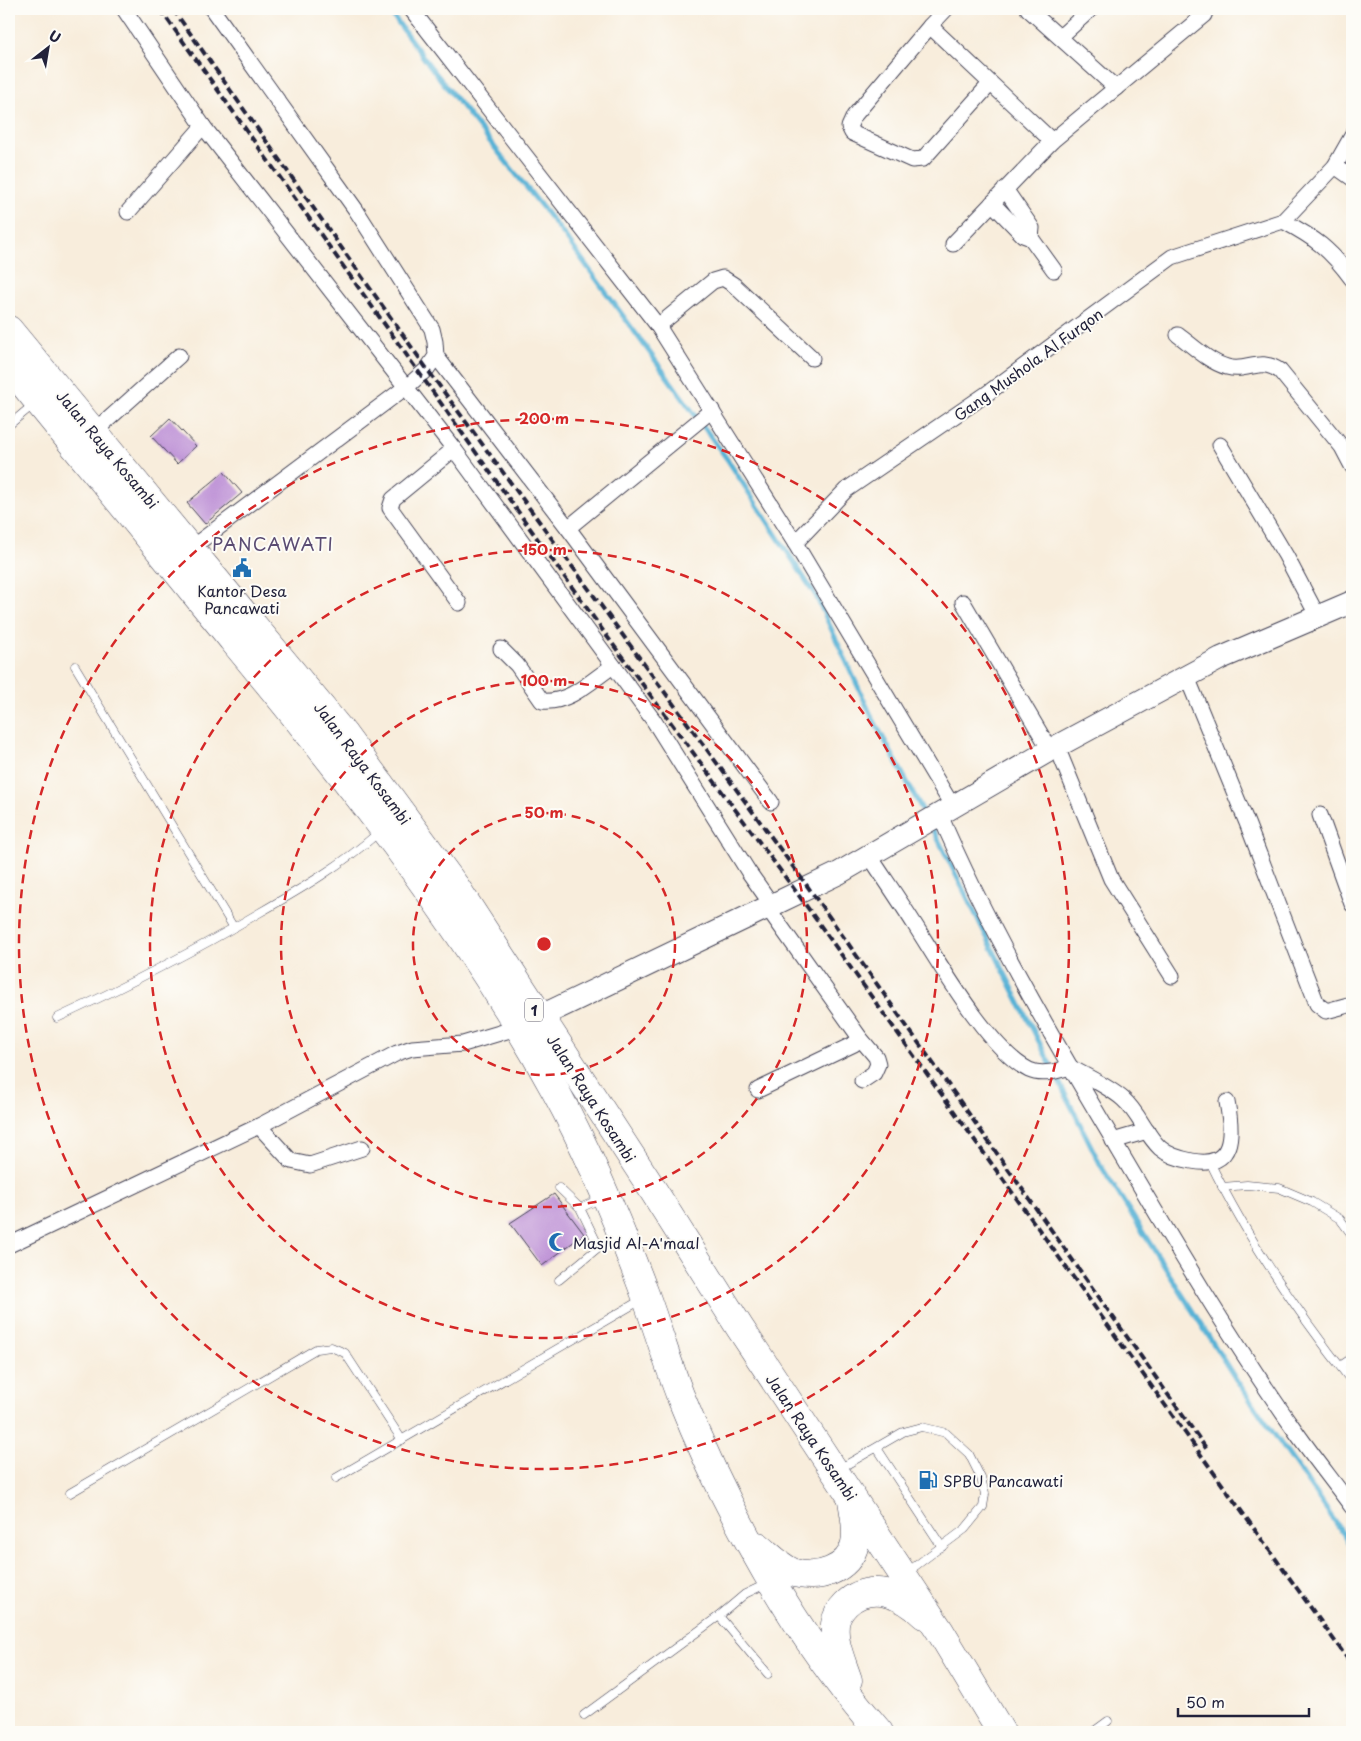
<svg xmlns="http://www.w3.org/2000/svg" width="1361" height="1741" font-family="'Playpen Sans',sans-serif">
<style>
.lines{fill:none;stroke-linecap:round;stroke-linejoin:round}
.stream{stroke:#59b2d6;stroke-width:5}
.building{fill:#c197d8}
.lane-casing{stroke:#424053;stroke-width:9}
.street-casing{stroke:#424053;stroke-width:17}
.secondary-casing{stroke:#424053;stroke-width:24}
.highway-casing{stroke:#424053;stroke-width:29}
.lane{stroke:#fff;stroke-width:8}
.street{stroke:#fff;stroke-width:15}
.secondary{stroke:#fff;stroke-width:22}
.highway{stroke:#fff;stroke-width:28}
.rail{stroke:#22223b;stroke-width:4;stroke-dasharray:8 4;stroke-linecap:butt}
.ring{fill:none;stroke:#d62828;stroke-width:2.5;stroke-dasharray:9 6}
.labels{text-anchor:middle;dominant-baseline:central;stroke-width:4;stroke-linejoin:round;paint-order:stroke}
.shield{fill:#fdfcf7;stroke:#646373;stroke-width:1}
.shield-label{font-size:14px;font-weight:bold;fill:#22223b}
.street-label{font-size:15px;fill:#22223b;stroke:#fdfcf7}
.poi-label{font-size:15px;fill:#22223b;stroke:#fdfcf7;text-anchor:start}
.quarter-label{font-size:18px;letter-spacing:1px;fill:#5a4b72;stroke:#fdfcf7}
.centre{fill:#d62828;stroke:#fdfcf7;stroke-width:2.5}
.ring-label{font-size:15px;text-anchor:middle;font-weight:bold;fill:#d62828;stroke:#fdfcf7;stroke-width:4;stroke-linejoin:round;paint-order:stroke}
</style>
<rect width="100%" height="100%" fill="#fdfcf7"/>
<filter id="ink" filterUnits="userSpaceOnUse"><feTurbulence type="fractalNoise" baseFrequency=".02" numOctaves="2"/><feDisplacementMap in="SourceGraphic" scale="10" xChannelSelector="R" yChannelSelector="G"/><feConvolveMatrix kernelMatrix="1 2 1 2 8 2 1 2 1" color-interpolation-filters="sRGB"/></filter>
<filter id="wash" filterUnits="userSpaceOnUse"><feTurbulence type="fractalNoise" baseFrequency=".0096" numOctaves="4" result="noise"/><feDisplacementMap in="SourceGraphic" scale="20" xChannelSelector="R" yChannelSelector="G"/><feGaussianBlur stdDeviation="1.12" result="paint"/><feColorMatrix in="noise" values="0 0 0 0 0 0 0 0 0 0 0 0 0 0 0 0 0 1.4 0 .05"/><feComposite in="paint" operator="in"/></filter>
<g filter="url(#wash)">
<rect width="100%" height="100%" fill="#f8eddc"/>
<g class="lines">
<g class="stream">
<path d="M388 9 430 66 565 236 727 459 816 596 872 717 925 815"/>
<path d="M931 825 1101 1166 1235 1378 1352 1546"/>
</g>
</g>
<g id="blocks">
<g class="building">
<path d="M170 418 196 446 177 464 151 436Z"/>
<path d="M224 472 242 493 205 524 187 503Z"/>
<path d="M554 1194 584 1234 542 1266 510 1223Z"/>
</g>
</g>
</g>
<g filter="url(#ink)">
<use href="#blocks" fill-opacity="0" stroke="#424053" stroke-width="1"/>
<g class="lines">
<g class="lane-casing">
<g id="lane">
<path d="M9 425 34 404"/>
<path d="M75 666 234 928"/>
<path d="M57 1018C126 986 193 952 259 913 301 889 342 865 379 832"/>
<path d="M1210 1162C1248 1241 1298 1313 1352 1382"/>
<path d="M1222 1187 1247 1185 1279 1188 1312 1202 1340 1219 1352 1235"/>
<path d="M559 1188 580 1208"/>
<path d="M559 1280 599 1247 580 1208 602 1198"/>
<path d="M1340 1366 1352 1358"/>
<path d="M877 1448 942 1547"/>
<path d="M839 1469 903 1432 922 1427 946 1433 969 1454 981 1478 985 1494 983 1507 965 1529 906 1573"/>
<path d="M336 1478 641 1300"/>
<path d="M70 1493 316 1349 331 1347 345 1353 402 1440"/>
<path d="M719 1616 768 1674"/>
<path d="M584 1715 719 1616 745 1594 768 1583"/>
<path d="M1093 1732 1108 1721"/>
</g>
</g>
<g class="street-casing">
<g id="street">
<path d="M124 9 203 126 454 449 654 721 748 871 772 905"/>
<path d="M411 9 658 326 795 543 953 807"/>
<path d="M946 9 930 26 1052 141"/>
<path d="M1028 9 1116 88"/>
<path d="M930 26 854 116 849 127 852 133 912 160 923 159 990 84"/>
<path d="M1060 37 1091 9"/>
<path d="M1335 166 1352 178"/>
<path d="M1005 189 1032 228 1031 238 1054 270"/>
<path d="M992 203 1023 235 1031 238"/>
<path d="M128 212 203 126"/>
<path d="M1283 221C1315 238 1330 249 1352 279"/>
<path d="M953 244 1052 141 1204 15 1206 9"/>
<path d="M658 326 713 281 723 278 734 285 812 358"/>
<path d="M1178 335C1193 346 1209 362 1227 367 1248 373 1259 356 1280 371L1342 447 1352 466"/>
<path d="M436 356 568 528 771 802"/>
<path d="M94 432 179 356"/>
<path d="M1220 445 1286 556 1317 615"/>
<path d="M454 449 393 499 390 508 459 603"/>
<path d="M568 528 712 410"/>
<path d="M795 543 846 490 985 395 1172 257 1283 221 1335 166 1352 136"/>
<path d="M191 548 410 384 427 369 436 356 435 342 432 329 356 210 212 9"/>
<path d="M963 602 1050 750"/>
<path d="M501 649 517 665 542 701C569 704 592 680 613 666"/>
<path d="M1187 677 1247 823 1317 1004 1326 1011 1352 1004"/>
<path d="M1057 747 1111 879 1172 976"/>
<path d="M940 815C987 925 1048 1030 1109 1133 1168 1233 1227 1334 1294 1429 1312 1455 1333 1481 1352 1507"/>
<path d="M1320 815 1352 904"/>
<path d="M869 855C884 878 900 901 915 925 939 963 990 1051 1029 1070 1042 1076 1058 1071 1070 1067 1087 1077 1108 1086 1123 1099 1139 1113 1145 1134 1160 1148 1168 1155 1181 1159 1192 1161 1235 1169 1233 1133 1227 1102"/>
<path d="M860 1038 876 1057 878 1064 874 1073 862 1081"/>
<path d="M758 1090 854 1044 860 1038 767 907"/>
<path d="M259 1126 291 1161 310 1165 362 1148"/>
<path d="M1113 1141 1147 1131"/>
<path d="M9 1245 259 1126 397 1053 412 1048 463 1044 520 1027"/>
</g>
</g>
<g class="secondary-casing">
<path id="secondary" d="M539 1017 839 873 1050 750 1221 658 1352 602"/>
</g>
<g class="highway-casing">
<g id="highway">
<path d="M9 330 344 735 455 886 646 1179 740 1328 940 1631 1001 1732"/>
<path d="M9 366C84 457 158 548 232 639 351 783 466 927 556 1092 591 1156 619 1225 645 1294 657 1327 667 1361 680 1395 726 1511 796 1637 879 1732"/>
<path d="M758 1546C768 1554 779 1566 792 1572 816 1581 850 1570 855 1543 858 1529 854 1514 852 1500"/>
<path d="M848 1680C842 1662 833 1643 835 1624 836 1617 841 1609 846 1604 870 1581 903 1594 924 1615"/>
</g>
</g>
<use href="#lane" class="lane"/>
<use href="#street" class="street"/>
<use href="#secondary" class="secondary"/>
<use href="#highway" class="highway"/>
<g class="rail">
<path d="M160 9 606 635 797 893 1352 1665"/>
<path d="M173 9 427 369 808 887 1208 1451"/>
</g>
</g>
</g>
<g class="ring">
<circle cx="544" cy="944" r="131"/>
<circle cx="544" cy="944" r="263"/>
<circle cx="544" cy="944" r="394"/>
<circle cx="544" cy="944" r="525"/>
</g>
<defs>
<g id="civic-bare" transform="scale(1.5)"><path d="M-.6-6.5H3V-4.5H.6V-3L4-1V1h2V6H-6V1h2V-1L-.6-3ZM-1.2 2.5V6h2.4V2.5Z" fill="#1f6fb2" stroke="#fdfcf7" stroke-width="2.5" paint-order="stroke"/></g>
<g id="mosque-bare" transform="scale(1.5)"><path d="M3.5-4.9A6 6 0 1 0 3.5 4.9A5 5 0 1 1 3.5-4.9Z" fill="#1f6fb2" stroke="#fdfcf7" stroke-width="2.5" paint-order="stroke"/></g>
<g id="fuel-bare" transform="scale(1.5)"><path d="M-5.5-6h7V0h2V4h1.3V-2.5L3-4.5l.8-.8L6-3V5H2.5V1h-1V6h-7ZM-4.2-4.7v3.2H.2V-4.7Z" fill="#1f6fb2" stroke="#fdfcf7" stroke-width="2.5" paint-order="stroke"/></g>
</defs>
<g fill-rule="evenodd">
<use href="#civic-bare" x="242" y="568"/>
<use href="#mosque-bare" x="558" y="1242"/>
<use href="#fuel-bare" x="928" y="1480"/>
</g>
<g class="labels">
<rect class="shield" x="525" y="998.5" width="18" height="23" rx="4"/>
<g class="shield-label">
<text x="534" y="1010">1</text>
</g>
<g class="street-label">
<text transform="translate(1028 364) rotate(-36)">Gang Mushola Al Furqon</text>
<text transform="translate(108 449) rotate(50)">Jalan Raya Kosambi</text>
<text transform="translate(363 763) rotate(53)">Jalan Raya Kosambi</text>
<text transform="translate(592 1098) rotate(57)">Jalan Raya Kosambi</text>
<text transform="translate(812 1437) rotate(56)">Jalan Raya Kosambi</text>
</g>
<g class="poi-label">
<text x="242" y="590" text-anchor="middle">Kantor Desa<tspan x="242" dy="17">Pancawati</tspan></text>
<text x="573" y="1242">Masjid Al-A'maal</text>
<text x="943" y="1480">SPBU Pancawati</text>
</g>
<g class="quarter-label">
<text x="273" y="543">PANCAWATI</text>
</g>
</g>
<circle cx="544" cy="944" r="8" class="centre"/>
<g class="ring-label">
<text x="544" y="424">200 m</text>
<text x="544" y="555">150 m</text>
<text x="544" y="686">100 m</text>
<text x="544" y="818">50 m</text>
</g>
<rect width="1361" height="1741" fill="none" stroke="#fdfcf7" stroke-width="30"/>
<g transform="translate(48 48) rotate(31)" stroke="#fdfcf7" stroke-width="4" paint-order="stroke">
<path d="M0-4L9 19L0 12L-9 19Z" fill="#22223b"/>
<text y="-8" font-size="14" font-weight="bold" text-anchor="middle" fill="#22223b">U</text>
</g>
<path d="M1178 1708v8h131v-8" fill="none" stroke="#22223b" stroke-width="2.5"/>
<text x="1186" y="1708" font-size="15" fill="#22223b" stroke="#fdfcf7" stroke-width="4" paint-order="stroke">50 m</text>
</svg>
